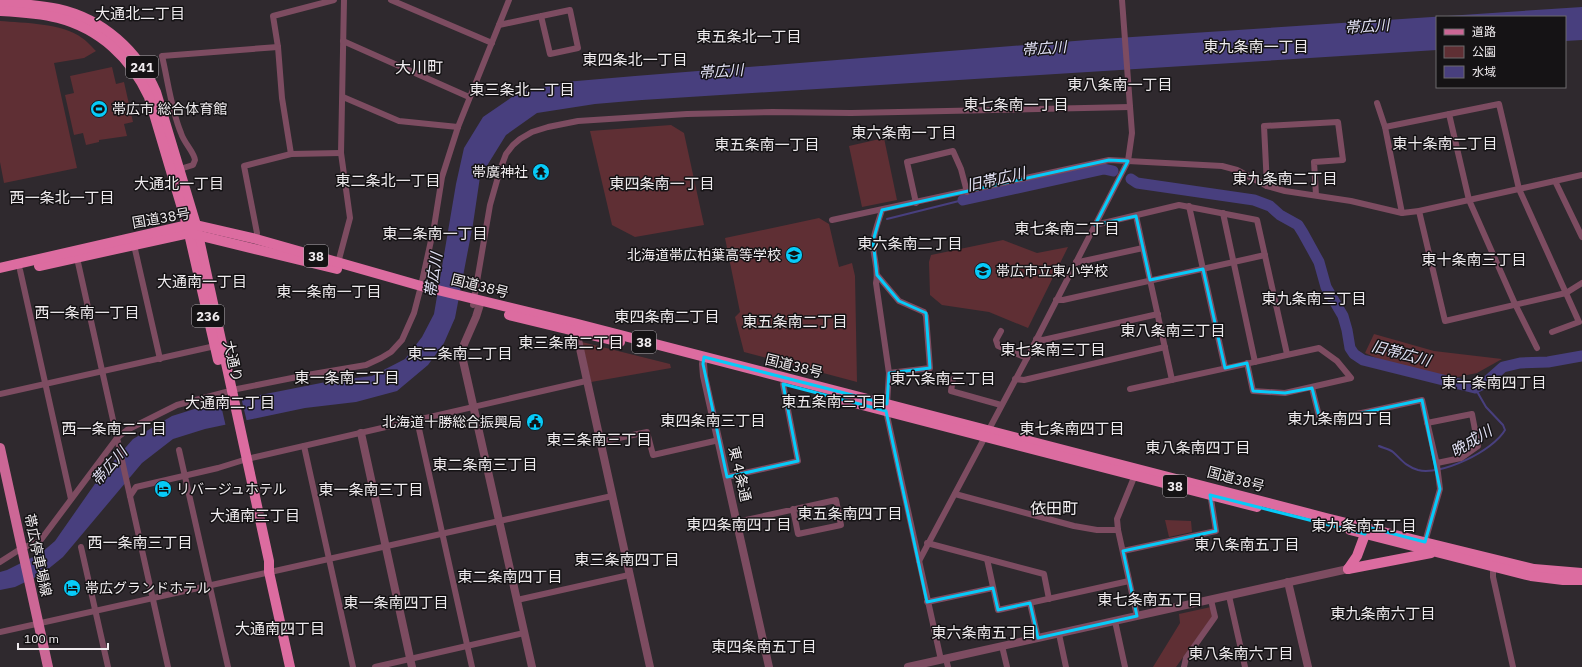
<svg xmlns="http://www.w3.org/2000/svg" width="1582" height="667" font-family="'IBM Plex Sans','Noto Sans JP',sans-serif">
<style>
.green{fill:#5f2f34}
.water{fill:#483f7e}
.pier{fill:#2f292e}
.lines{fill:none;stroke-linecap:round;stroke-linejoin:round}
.stream{stroke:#483f7e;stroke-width:2}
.river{stroke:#483f7e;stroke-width:11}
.minor{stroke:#7d4c61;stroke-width:6}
.tertiary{stroke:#7d4c61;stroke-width:8}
.primary{stroke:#cc6796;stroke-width:10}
.trunk{stroke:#dc6ca0;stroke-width:10}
.marked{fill:none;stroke:#07cbf9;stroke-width:3;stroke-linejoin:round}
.labels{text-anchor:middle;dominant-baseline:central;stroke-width:3;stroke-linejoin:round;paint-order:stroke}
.shield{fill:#151315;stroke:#aeabae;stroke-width:1}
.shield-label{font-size:13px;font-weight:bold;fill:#f0ecef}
.poi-label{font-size:14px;fill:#f0ecef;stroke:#151315;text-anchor:start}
.street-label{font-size:14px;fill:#f0ecef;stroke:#151315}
.neighbourhood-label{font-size:15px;fill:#f0ecef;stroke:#151315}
.water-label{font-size:15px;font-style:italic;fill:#e1e0f4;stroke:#151315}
.quarter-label{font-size:16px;fill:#f0ecef;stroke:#151315}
</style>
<rect width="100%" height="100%" fill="#2f292e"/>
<g class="green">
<path d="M0 21C24 23 62 23 82 38 87 41 92 47 96 51L84 58 54 63 77 168 4 183 0 162Z"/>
<path d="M112 67 116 84 124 82 133 122 124 124 127 136 99 140V142L86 145 83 133 74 135 65 95 74 93 70 76Z"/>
<path d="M671 125 684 133 704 225 635 237 612 225 590 131Z"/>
<path d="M884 138 897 200 862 207 849 146Z"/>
<path d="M819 218 829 224 839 267 852 263 855 276 857 382 744 352 735 317 740 312 725 238Z"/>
<path d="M1003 240 1037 253 1068 247 1028 328 989 312 942 305 930 295 929 262 931 255Z"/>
<path d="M1374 334 1434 351 1502 359 1477 373 1453 378 1383 361 1365 353Z"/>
<path d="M582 342 670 364 671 368 591 382Z"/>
<path d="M1165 520 1191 521 1192 532 1169 537Z"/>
<path d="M1211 607 1212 617 1176 667H1153L1180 623 1179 614Z"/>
</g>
<path class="water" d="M1582 7V40L1565 41V17H1437V50L642 100 595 104 537 113 506 135 480 177 473 224 455 318 444 343 428 365 397 391 356 402 305 408 205 429 173 439 142 463 63 557 42 574 15 587 0 590V572L7 570 41 553 55 541 99 478 133 439 172 416 204 406 331 381 372 376 405 359 422 337 434 314 456 184 464 148 483 117 518 93 565 82 635 76 1087 40Z"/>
<path class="pier" d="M241 397 247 422 226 427 220 401Z"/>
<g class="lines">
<g class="stream">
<path d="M887 219 963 200"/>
<path d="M1379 446C1383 448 1389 449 1393 452 1402 460 1405 466 1418 470 1441 476 1493 451 1505 430L1503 425 1486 407 1475 388"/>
</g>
<g class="river">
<path d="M1131 179 1137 183 1254 200 1270 206 1280 215 1298 225 1303 233 1319 262 1326 287 1343 316 1347 330 1350 348 1354 354 1363 360 1475 388 1485 383 1503 367 1520 363 1548 362 1582 356"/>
<path d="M963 200 1104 169 1113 171"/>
</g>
<g class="minor">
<path d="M391 0 492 43"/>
<path d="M499 25 570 10 578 48 550 54 541 16"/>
<path d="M343 41 469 97"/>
<path d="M343 97 399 121 458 127"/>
<path d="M1377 103 1385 127 1402 213"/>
<path d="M1449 114 1469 200 1515 304 1537 348"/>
<path d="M1385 127 1499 104 1519 189 1579 322 1552 332"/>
<path d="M291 154 282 98 278 47 273 16 334 0"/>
<path d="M180 169 193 165 195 160C194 152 184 143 181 133 171 109 168 81 162 56L278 47"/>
<path d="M1555 181 1582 237"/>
<path d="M1267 186 1264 126 1338 122 1343 160 1314 162 1316 195"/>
<path d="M916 203 907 162 953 151 961 169 967 192"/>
<path d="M1189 206 1225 368"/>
<path d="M882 210C879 220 874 232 873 243 873 257 879 269 876 283L889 373 887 404"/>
<path d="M1419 211 1445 321 1566 293 1582 283"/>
<path d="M1223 213 1255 362"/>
<path d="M1136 216 1172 380"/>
<path d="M832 220 1109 160 1222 166 1237 170 1267 186 1285 191 1351 201 1402 213 1419 211 1582 175"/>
<path d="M1095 225 1179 205 1257 220 1287 354"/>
<path d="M256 239 257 233 244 166 291 154 341 153"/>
<path d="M134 245 160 359"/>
<path d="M77 258 168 667"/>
<path d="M1076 262H1079L1143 248"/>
<path d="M338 263 350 218 341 153 344 0"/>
<path d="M20 270 71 499"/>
<path d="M877 275 899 301 924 312 926 316 930 368 889 373"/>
<path d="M1056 300H1063L1265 255"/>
<path d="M473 305 490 205 500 170 506 154 513 145 520 139 532 132 548 127 578 121 687 114 772 112 851 113 1130 107"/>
<path d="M1001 331 996 340 998 346 1027 358"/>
<path d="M1036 339 1043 340 1158 314"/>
<path d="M953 379 951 391 1001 405"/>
<path d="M1015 379 1024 380 1165 347"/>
<path d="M1312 388 1319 416 1329 420 1422 400 1437 465 1440 489 1425 542"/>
<path d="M1130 389 1319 348 1337 361 1351 378 1285 393 1253 391 1247 363"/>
<path d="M232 390 307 375 366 365 381 358 391 352 402 340 414 313 421 286 434 227 442 177 458 127 509 0"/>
<path d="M0 394 215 346"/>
<path d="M886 411 941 660"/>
<path d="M417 420 472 667"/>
<path d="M1427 423 1472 414 1478 446 1461 458 1437 463"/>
<path d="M600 442 647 432 653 455 719 440"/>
<path d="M304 446 353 667"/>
<path d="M179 450 228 667"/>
<path d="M1135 475 1117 519 1118 530 1137 616"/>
<path d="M727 477 798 461 783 384"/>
<path d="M955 494 1074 526 1097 530H1118"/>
<path d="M130 496 136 487 218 468 247 459 586 381"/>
<path d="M737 522 836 500 841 525 798 534 793 509"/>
<path d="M927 543 1044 574 1049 599"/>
<path d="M81 547 108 667"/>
<path d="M1123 551 1216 531 1211 499 1212 495"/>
<path d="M987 559 998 610 1129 581"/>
<path d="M919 561 1027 358 1128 161 1132 133 1122 0"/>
<path d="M0 562 22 548 40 541 117 438 127 430 177 405 226 392"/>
<path d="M1493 567V577L1513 667"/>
<path d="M1229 596 1245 667"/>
<path d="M517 600 629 575"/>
<path d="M927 602 993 588"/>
<path d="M1030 603 1038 638"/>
<path d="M1115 621 1125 667"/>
<path d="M0 632 612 496"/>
<path d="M1059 634 1066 667"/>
<path d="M1002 646 1007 667"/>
<path d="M946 659 948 667"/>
<path d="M375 667 524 633"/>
<path d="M1184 667 1186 658 1215 617 1211 600"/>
</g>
<g class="tertiary">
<path d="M481 301 476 317 462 349V356L532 667"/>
<path d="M575 326 650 667"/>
<path d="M704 357 703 364 704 376 769 667"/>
<path d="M361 433 412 667"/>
<path d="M1288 582 1308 667"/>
<path d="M908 667 1348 569"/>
</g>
<path class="primary" d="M0 448 48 667"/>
<g class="trunk">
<path d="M0 2C19 4 39 5 58 9 103 19 138 51 156 92L196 225 269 561V572L290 667"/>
<path d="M0 11C19 12 39 13 58 18 100 29 131 58 149 97L187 225 218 360"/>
<path d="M39 266 189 233 337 269"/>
<path d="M0 268 187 225H196L256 239 421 286 574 323 1326 518 1534 569 1582 573"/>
<path d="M509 315 620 342"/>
<path d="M839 399 1257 507"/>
<path d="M1350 530 1531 576 1563 580H1582"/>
<path d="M1348 569 1431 553"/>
<path d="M1348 569 1357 556 1367 529"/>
</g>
</g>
<path class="marked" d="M1109 160 1128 161 1095 225 1136 216 1150 280 1203 269 1225 368 1247 363 1253 391 1285 393 1312 388 1319 416 1329 420 1422 400 1440 489 1425 542 1367 527 1365 534 1210 495 1216 531 1123 551 1137 616 1038 638 1030 603 998 610 993 588 927 602 886 411 783 384 798 461 727 477 703 364 704 357 887 404 889 373 930 368 926 313 899 301 877 275 873 241 882 210Z"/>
<defs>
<g id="stadium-disc" transform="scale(0.9)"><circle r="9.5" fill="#07cbf9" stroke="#151315"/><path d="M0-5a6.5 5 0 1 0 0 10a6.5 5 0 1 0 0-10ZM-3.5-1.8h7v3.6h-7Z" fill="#111"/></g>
<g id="temple-disc" transform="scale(0.9)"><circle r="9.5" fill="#07cbf9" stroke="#151315"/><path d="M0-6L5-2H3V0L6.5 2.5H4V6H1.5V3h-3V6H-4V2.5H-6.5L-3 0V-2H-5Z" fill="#111"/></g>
<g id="school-disc" transform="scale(0.9)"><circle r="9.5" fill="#07cbf9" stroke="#151315"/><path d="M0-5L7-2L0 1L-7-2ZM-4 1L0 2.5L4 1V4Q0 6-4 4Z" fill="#111"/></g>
<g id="civic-disc" transform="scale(0.9)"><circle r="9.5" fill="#07cbf9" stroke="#151315"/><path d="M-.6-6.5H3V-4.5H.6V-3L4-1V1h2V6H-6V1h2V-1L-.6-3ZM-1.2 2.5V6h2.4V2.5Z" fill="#111"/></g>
<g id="hotel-disc" transform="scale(0.9)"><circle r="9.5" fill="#07cbf9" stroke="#151315"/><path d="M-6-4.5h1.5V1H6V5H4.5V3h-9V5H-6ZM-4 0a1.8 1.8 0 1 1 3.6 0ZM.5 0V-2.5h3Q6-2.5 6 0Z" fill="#111"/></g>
</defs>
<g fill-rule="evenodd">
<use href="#stadium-disc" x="99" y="109"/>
<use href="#temple-disc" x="541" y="172"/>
<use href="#school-disc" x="794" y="255"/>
<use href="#school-disc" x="983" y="271"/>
<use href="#civic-disc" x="535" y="422"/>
<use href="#hotel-disc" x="163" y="489"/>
<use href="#hotel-disc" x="72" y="588"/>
</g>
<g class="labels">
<g class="shield">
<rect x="126" y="56" width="32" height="22" rx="3"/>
<rect x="304" y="245" width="24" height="22" rx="3"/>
<rect x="192" y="305" width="32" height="22" rx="3"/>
<rect x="632" y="331" width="24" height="22" rx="3"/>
<rect x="1163" y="475" width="24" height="22" rx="3"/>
</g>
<g class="shield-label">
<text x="142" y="67">241</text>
<text x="316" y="256">38</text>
<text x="208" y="316">236</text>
<text x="644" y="342">38</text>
<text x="1175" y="486">38</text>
</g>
<g class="poi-label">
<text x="112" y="109">帯広市 総合体育館</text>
<text x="528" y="172" text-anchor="end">帯廣神社</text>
<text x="781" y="255" text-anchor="end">北海道帯広柏葉高等学校</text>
<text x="996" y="271">帯広市立東小学校</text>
<text x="522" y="422" text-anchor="end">北海道十勝総合振興局</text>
<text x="176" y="489">リバージュホテル</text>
<text x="85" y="588">帯広グランドホテル</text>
</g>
<g class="street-label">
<text transform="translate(161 218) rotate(-10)">国道38号</text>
<text transform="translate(480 286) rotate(14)">国道38号</text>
<text transform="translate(233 361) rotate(77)">大通り</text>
<text transform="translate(794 366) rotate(14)">国道38号</text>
<text transform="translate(740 474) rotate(77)">東４条通</text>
<text transform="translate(1236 479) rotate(15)">国道38号</text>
<text transform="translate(38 555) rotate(78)">帯広停車場線</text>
</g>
<g class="neighbourhood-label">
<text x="140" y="13">大通北二丁目</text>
<text x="749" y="36">東五条北一丁目</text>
<text x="1256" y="46">東九条南一丁目</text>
<text x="635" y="59">東四条北一丁目</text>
<text x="1120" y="84">東八条南一丁目</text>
<text x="522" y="89">東三条北一丁目</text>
<text x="1016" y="104">東七条南一丁目</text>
<text x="904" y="132">東六条南一丁目</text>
<text x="1445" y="143">東十条南二丁目</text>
<text x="767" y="144">東五条南一丁目</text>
<text x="1285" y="178">東九条南二丁目</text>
<text x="388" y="180">東二条北一丁目</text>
<text x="179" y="183">大通北一丁目</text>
<text x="662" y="183">東四条南一丁目</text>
<text x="62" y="197">西一条北一丁目</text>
<text x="1067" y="228">東七条南二丁目</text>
<text x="435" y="233">東二条南一丁目</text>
<text x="910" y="243">東六条南二丁目</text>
<text x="1474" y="259">東十条南三丁目</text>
<text x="202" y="281">大通南一丁目</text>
<text x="329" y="291">東一条南一丁目</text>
<text x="1314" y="298">東九条南三丁目</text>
<text x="87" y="312">西一条南一丁目</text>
<text x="667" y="316">東四条南二丁目</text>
<text x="795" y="321">東五条南二丁目</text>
<text x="1173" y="330">東八条南三丁目</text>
<text x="571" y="342">東三条南二丁目</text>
<text x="1053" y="349">東七条南三丁目</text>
<text x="460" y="353">東二条南二丁目</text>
<text x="347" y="377">東一条南二丁目</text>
<text x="943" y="378">東六条南三丁目</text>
<text x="1494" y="382">東十条南四丁目</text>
<text x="834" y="401">東五条南三丁目</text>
<text x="230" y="402">大通南二丁目</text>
<text x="1340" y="418">東九条南四丁目</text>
<text x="713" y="420">東四条南三丁目</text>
<text x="114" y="428">西一条南二丁目</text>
<text x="1072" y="428">東七条南四丁目</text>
<text x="599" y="439">東三条南三丁目</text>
<text x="1198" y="447">東八条南四丁目</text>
<text x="485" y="464">東二条南三丁目</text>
<text x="371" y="489">東一条南三丁目</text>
<text x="850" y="513">東五条南四丁目</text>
<text x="255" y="515">大通南三丁目</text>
<text x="739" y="524">東四条南四丁目</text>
<text x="1364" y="525">東九条南五丁目</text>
<text x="140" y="542">西一条南三丁目</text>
<text x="1247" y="544">東八条南五丁目</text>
<text x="627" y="559">東三条南四丁目</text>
<text x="510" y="576">東二条南四丁目</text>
<text x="1150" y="599">東七条南五丁目</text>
<text x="396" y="602">東一条南四丁目</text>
<text x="1383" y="613">東九条南六丁目</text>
<text x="280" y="628">大通南四丁目</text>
<text x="984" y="632">東六条南五丁目</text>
<text x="764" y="646">東四条南五丁目</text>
<text x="1241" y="653">東八条南六丁目</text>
</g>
<g class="water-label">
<text transform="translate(1367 26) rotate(-4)">帯広川</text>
<text transform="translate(1044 48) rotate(-4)">帯広川</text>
<text transform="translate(721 71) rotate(-4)">帯広川</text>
<text transform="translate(996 179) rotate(-13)">旧帯広川</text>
<text transform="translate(433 275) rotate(-81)">帯広川</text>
<text transform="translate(1401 353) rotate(15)">旧帯広川</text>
<text transform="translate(1471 441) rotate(-31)">晩成川</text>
<text transform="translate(109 466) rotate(-48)">帯広川</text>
</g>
<g class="quarter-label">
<text x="419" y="67">大川町</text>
<text x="1054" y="508">依田町</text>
</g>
</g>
<rect x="1436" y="16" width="130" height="72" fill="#151315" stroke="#6d6a6c"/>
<rect x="1444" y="29" width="20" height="6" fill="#cc6796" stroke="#6d6a6c"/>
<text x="1472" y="36" font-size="12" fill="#f0ecef">道路</text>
<rect x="1444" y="46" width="20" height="12" fill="#5f2f34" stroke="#6d6a6c"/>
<text x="1472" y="56" font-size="12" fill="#f0ecef">公園</text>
<rect x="1444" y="66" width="20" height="12" fill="#483f7e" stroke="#6d6a6c"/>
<text x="1472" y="76" font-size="12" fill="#f0ecef">水域</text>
<path d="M18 643v6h90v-6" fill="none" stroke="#f0ecef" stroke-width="2"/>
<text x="24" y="643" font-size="12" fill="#f0ecef" stroke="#151315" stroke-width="3" paint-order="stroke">100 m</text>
</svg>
